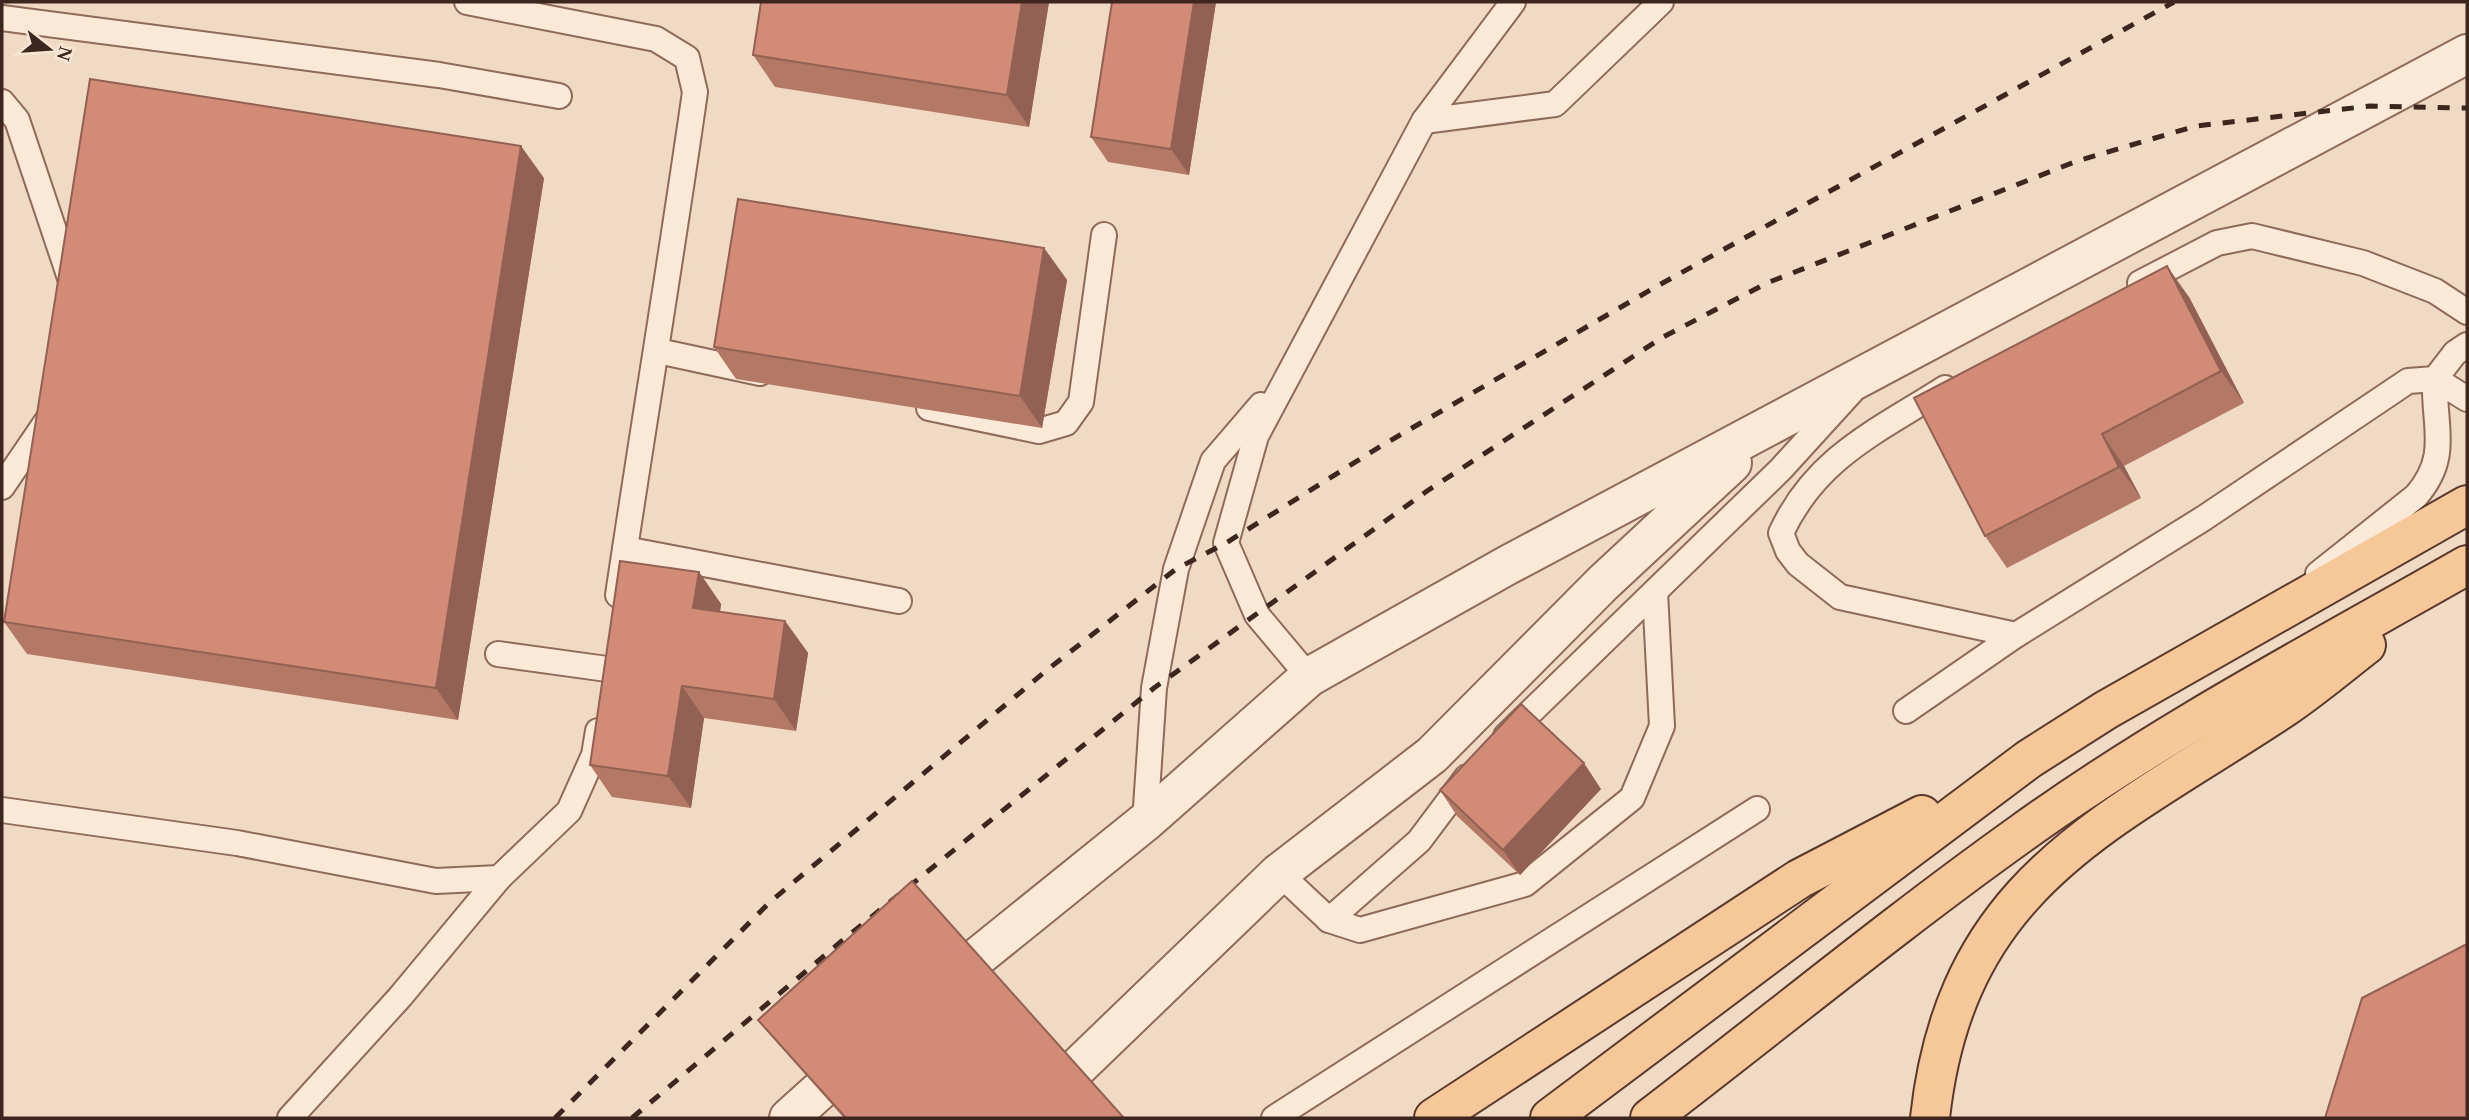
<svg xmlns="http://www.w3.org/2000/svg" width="2469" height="1120" font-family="Georgia,serif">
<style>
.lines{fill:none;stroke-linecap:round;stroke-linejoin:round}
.lane-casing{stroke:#8d6a59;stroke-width:28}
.street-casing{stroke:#8d6a59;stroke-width:42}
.primary-casing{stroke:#5a392d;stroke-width:42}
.lane{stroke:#fbe9d7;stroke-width:24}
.street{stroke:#fbe9d7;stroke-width:38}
.primary{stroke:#f6c799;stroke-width:38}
.rail{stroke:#3c261e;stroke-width:5;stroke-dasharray:12 12;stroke-linecap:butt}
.wall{fill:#b47866}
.shaded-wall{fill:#926153}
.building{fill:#d18b77;stroke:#926153;stroke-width:2}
</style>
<rect width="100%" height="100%" fill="#f1dac3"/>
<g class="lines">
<g class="lane-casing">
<g id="lane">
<path d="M467 2 656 39 687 58 695 92C671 260 643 427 618 595"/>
<path d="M2 18 439 75 559 96"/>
<path d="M2 102 17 120 72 284"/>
<path d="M1424 121 1555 104 1661 2"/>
<path d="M2140 283 2217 243 2252 236 2363 263 2435 291 2467 312"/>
<path d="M658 351 760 373"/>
<path d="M1945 388C1878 431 1816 457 1781 533L1788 551 1798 564 1840 597 2016 635"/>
<path d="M929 408 1039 431 1066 423 1081 402 1104 235"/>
<path d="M2 487 51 415"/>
<path d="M625 549 899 601"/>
<path d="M2318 574 2416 496C2451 456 2433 426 2435 379L2467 399"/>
<path d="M498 654 607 669"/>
<path d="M1309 677 1257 615 1226 543 1256 436 1424 121 1513 2"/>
<path d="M1906 711 2016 635 2204 518 2408 381 2435 379 2455 353 2467 345"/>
<path d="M1506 736 1781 469 1852 391"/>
<path d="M2 810 237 843 436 881 499 878 569 811 594 755 598 731"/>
<path d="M1145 822 1154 688 1176 569 1213 461 1261 405"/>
<path d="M1279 873 1329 920 1419 841 1467 777"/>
<path d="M1329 920 1360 930 1525 884 1632 798 1662 726 1655 592"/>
<path d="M290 1118 400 997 499 878"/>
<path d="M1274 1118 1757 809"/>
</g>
</g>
<g class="street-casing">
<g id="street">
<path d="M938 989 1145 822 1309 677 1506 566 2467 54"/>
<path d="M789 1118 859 1055"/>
<path d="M1025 1118 1279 873 1432 755 1603 583 1732 463"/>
</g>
</g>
<g class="primary-casing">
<g id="primary">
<path d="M1434 1118 1799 879 1922 815"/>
<path d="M1550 1118 2029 759 2106 710 2467 505"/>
<path d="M1650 1118C1773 1024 1893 925 2019 835 2160 733 2316 651 2467 565"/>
<path d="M1930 1118C1956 880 2108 825 2285 707 2313 688 2339 666 2366 645"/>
</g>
</g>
<use href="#lane" class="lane"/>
<use href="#street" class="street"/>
<use href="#primary" class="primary"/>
<g class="rail">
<path d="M555 1118 770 902 1047 670 1176 569 1226 543 1381 446 1659 285 2174 2"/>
<path d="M632 1118 843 940 1154 688 1427 491 1663 337 1767 283 2077 161 2196 126 2370 106 2467 108"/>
</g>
</g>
<g class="wall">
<path d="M761 2H1049L1029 127 775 87 753 55Z"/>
<path d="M1112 2H1216L1189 175 1108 162 1091 137Z"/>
<path d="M544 178 458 720 27 654 4 622Z"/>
<path d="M1044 248 1067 280 1042 428 736 379 714 347Z"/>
<path d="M2189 297 2244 403 2124 466 2141 498 2007 568 1985 536Z"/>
<path d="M699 572 721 604 720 612 785 621 808 653 796 731 704 718 691 808 612 797 590 765Z"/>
<path d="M1601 789 1520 875 1457 816 1440 790Z"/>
<path d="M758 1020 1124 1118H844L765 1029Z"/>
</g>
<g class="shaded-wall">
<path d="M1022 2H1049L1029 127 1007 95Z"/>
<path d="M1194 2H1216L1189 175 1171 149Z"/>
<path d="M521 146 544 178 458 720 436 688Z"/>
<path d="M1044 248 1067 280 1042 428 1020 396Z"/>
<path d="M2167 266 2189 297 2244 403 2221 371Z"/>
<path d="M2102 434 2124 466 2141 498 2119 467Z"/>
<path d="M699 572 721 604 716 640 693 608Z"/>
<path d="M785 621 808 653 796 731 774 699Z"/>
<path d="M682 686 704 718 691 808 668 776Z"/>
<path d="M1584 763 1601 789 1520 875 1503 850Z"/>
</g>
<g class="building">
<path d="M761 2H1022L1007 95 753 55Z"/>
<path d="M1112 2H1194L1171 149 1091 137Z"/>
<path d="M90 79 521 146 436 688 4 622Z"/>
<path d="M738 199 1044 248 1020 396 714 347Z"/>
<path d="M2167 266 2221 371 2102 434 2119 467 1985 536 1914 398Z"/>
<path d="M620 561 699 572 693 608 785 621 774 699 682 686 668 776 590 765Z"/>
<path d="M1521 704 1584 763 1503 850 1440 790Z"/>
<path d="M912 881 1124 1118H846L758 1020Z"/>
<path d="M2467 944V1118H2325L2362 998Z"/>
</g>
<rect width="2469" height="1120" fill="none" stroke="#3c261e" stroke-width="7"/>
<g transform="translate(49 49) rotate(107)" stroke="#f8e6d4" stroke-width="5" paint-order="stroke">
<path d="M0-5L12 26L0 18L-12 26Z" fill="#3c261e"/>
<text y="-10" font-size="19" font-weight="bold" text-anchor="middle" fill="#3c261e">N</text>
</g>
</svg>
